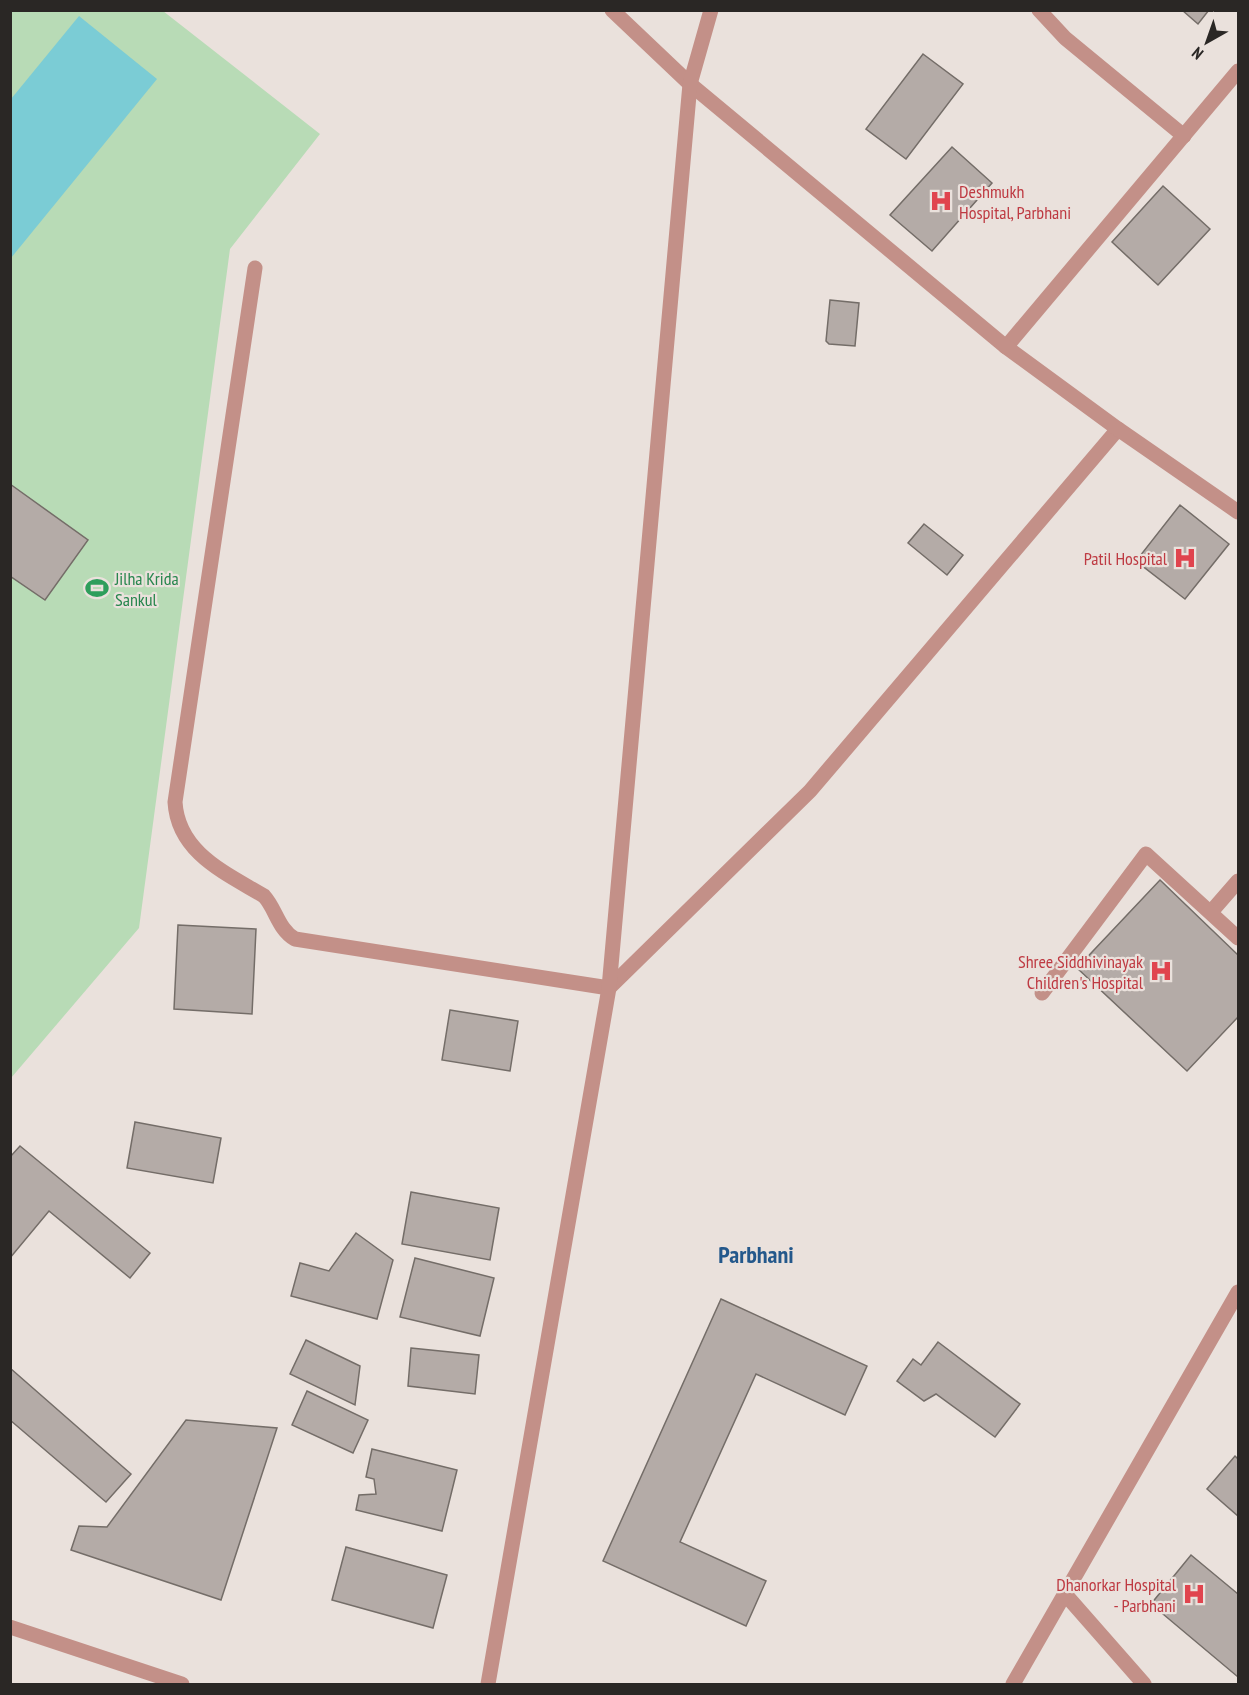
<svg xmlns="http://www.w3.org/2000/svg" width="1249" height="1695" font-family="'PT Sans Narrow',sans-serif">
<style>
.green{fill:#b8dbb6}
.water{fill:#7bccd5}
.building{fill:#b4aba7;stroke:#746d68;stroke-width:1.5}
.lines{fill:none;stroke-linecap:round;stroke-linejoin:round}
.minor{stroke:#c39088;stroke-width:15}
.tertiary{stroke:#c39088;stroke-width:15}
.labels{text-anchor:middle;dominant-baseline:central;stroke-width:4.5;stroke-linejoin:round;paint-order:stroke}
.health-label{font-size:18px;fill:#be3a42;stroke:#eae1dc;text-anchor:end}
.leisure-label{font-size:18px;fill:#27864d;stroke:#eae1dc;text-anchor:start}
.district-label{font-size:24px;font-weight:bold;fill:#24588b;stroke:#eae1dc}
</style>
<rect width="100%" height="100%" fill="#eae1dc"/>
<path class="green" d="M11 11H163L320 134 230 249 139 928 11 1078Z"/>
<path class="water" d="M79 16 157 79 11 258V99Z"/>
<g class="building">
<path d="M1182 10H1209L1198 24Z"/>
<path d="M923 54 963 84 906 159 866 129Z"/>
<path d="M952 147 992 183 932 251 890 215Z"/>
<path d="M1163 186 1210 229 1158 285 1112 242Z"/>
<path d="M830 300 859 303 855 346 829 344 826 341Z"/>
<path d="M10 484 88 540 45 600 10 576Z"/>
<path d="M1180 505 1229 544 1185 599 1136 561Z"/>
<path d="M924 524 963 555 947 575 908 543Z"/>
<path d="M1160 880 1238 955V1017L1187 1071 1077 968Z"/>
<path d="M178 925 256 929 252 1014 174 1009Z"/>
<path d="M450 1010 518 1021 510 1071 442 1060Z"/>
<path d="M135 1122 221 1138 213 1183 127 1168Z"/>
<path d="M20 1146 150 1253 130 1278 49 1211 10 1258V1157Z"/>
<path d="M411 1192 499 1208 490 1260 402 1244Z"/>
<path d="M356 1233 393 1260 377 1319 291 1296 300 1263 329 1271Z"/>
<path d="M415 1258 494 1278 480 1336 400 1317Z"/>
<path d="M721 1299 867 1366 845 1415 756 1374 680 1542 766 1581 746 1626 603 1561Z"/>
<path d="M306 1340 360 1366 355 1405 290 1374Z"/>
<path d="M938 1342 1020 1404 995 1437 936 1394 924 1401 897 1381 913 1359 921 1365Z"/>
<path d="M411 1348 479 1355 475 1394 408 1386Z"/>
<path d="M10 1368 131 1474 106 1502 10 1420Z"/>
<path d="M307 1391 368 1420 353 1453 292 1425Z"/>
<path d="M186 1420 277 1428 221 1600 71 1550 79 1526 107 1527Z"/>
<path d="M372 1449 457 1470 442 1531 356 1510 359 1495 376 1494 374 1479 366 1477Z"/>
<path d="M1235 1456 1238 1459V1516L1207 1489Z"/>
<path d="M346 1547 447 1575 433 1628 332 1600Z"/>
<path d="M1191 1555 1238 1594V1677L1151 1604Z"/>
</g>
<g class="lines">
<g class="minor">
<path d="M1039 10 1065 38 1184 136"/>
<path d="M255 268 175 802C178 853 226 873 264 896 276 909 278 929 295 939L609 988 810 791 1118 429"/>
<path d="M1006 347 1238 71"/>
<path d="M1211 912 1238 881"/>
<path d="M1042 993 1146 854 1238 938"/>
<path d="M1065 1594 1144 1684"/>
</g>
<g class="tertiary">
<path d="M612 10 690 84 1006 347 1118 429 1238 512"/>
<path d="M10 1627 182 1684"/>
<path d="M488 1684 609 988 690 84 711 10"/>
<path d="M1013 1684 1238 1292"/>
</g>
</g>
<defs>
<g id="hospital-bare" transform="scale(1.8)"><path d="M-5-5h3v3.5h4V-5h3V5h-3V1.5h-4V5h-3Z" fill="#e0444e" stroke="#eae1dc" stroke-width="2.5" paint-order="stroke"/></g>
<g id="stadium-bare" transform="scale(1.8)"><path d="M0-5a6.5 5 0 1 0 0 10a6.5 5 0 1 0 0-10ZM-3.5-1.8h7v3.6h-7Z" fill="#2e9e5b" stroke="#eae1dc" stroke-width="2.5" paint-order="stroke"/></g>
</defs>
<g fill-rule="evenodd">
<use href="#hospital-bare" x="941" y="201"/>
<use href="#hospital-bare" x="1185" y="558"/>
<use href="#stadium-bare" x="97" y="588"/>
<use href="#hospital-bare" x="1161" y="971"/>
<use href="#hospital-bare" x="1194" y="1594"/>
</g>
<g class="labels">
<g class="health-label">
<text x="959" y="191" text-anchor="start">Deshmukh<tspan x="959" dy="21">Hospital, Parbhani</tspan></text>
<text x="1167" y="558">Patil Hospital</text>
<text x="1143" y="961">Shree Siddhivinayak<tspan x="1143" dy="21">Children's Hospital</tspan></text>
<text x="1176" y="1584">Dhanorkar Hospital<tspan x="1176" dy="21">- Parbhani</tspan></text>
</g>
<g class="leisure-label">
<text x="115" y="578">Jilha Krida<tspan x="115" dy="21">Sankul</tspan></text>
</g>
<g class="district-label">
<text x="756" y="1254">Parbhani</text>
</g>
</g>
<rect width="1249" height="1695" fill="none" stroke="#2a2725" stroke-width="24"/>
<g transform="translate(1207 42) rotate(220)" stroke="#eae1dc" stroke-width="4.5" paint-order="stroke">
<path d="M0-4.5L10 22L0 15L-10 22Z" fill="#2a2725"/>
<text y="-9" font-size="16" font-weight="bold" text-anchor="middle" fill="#2a2725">N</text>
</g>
</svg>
